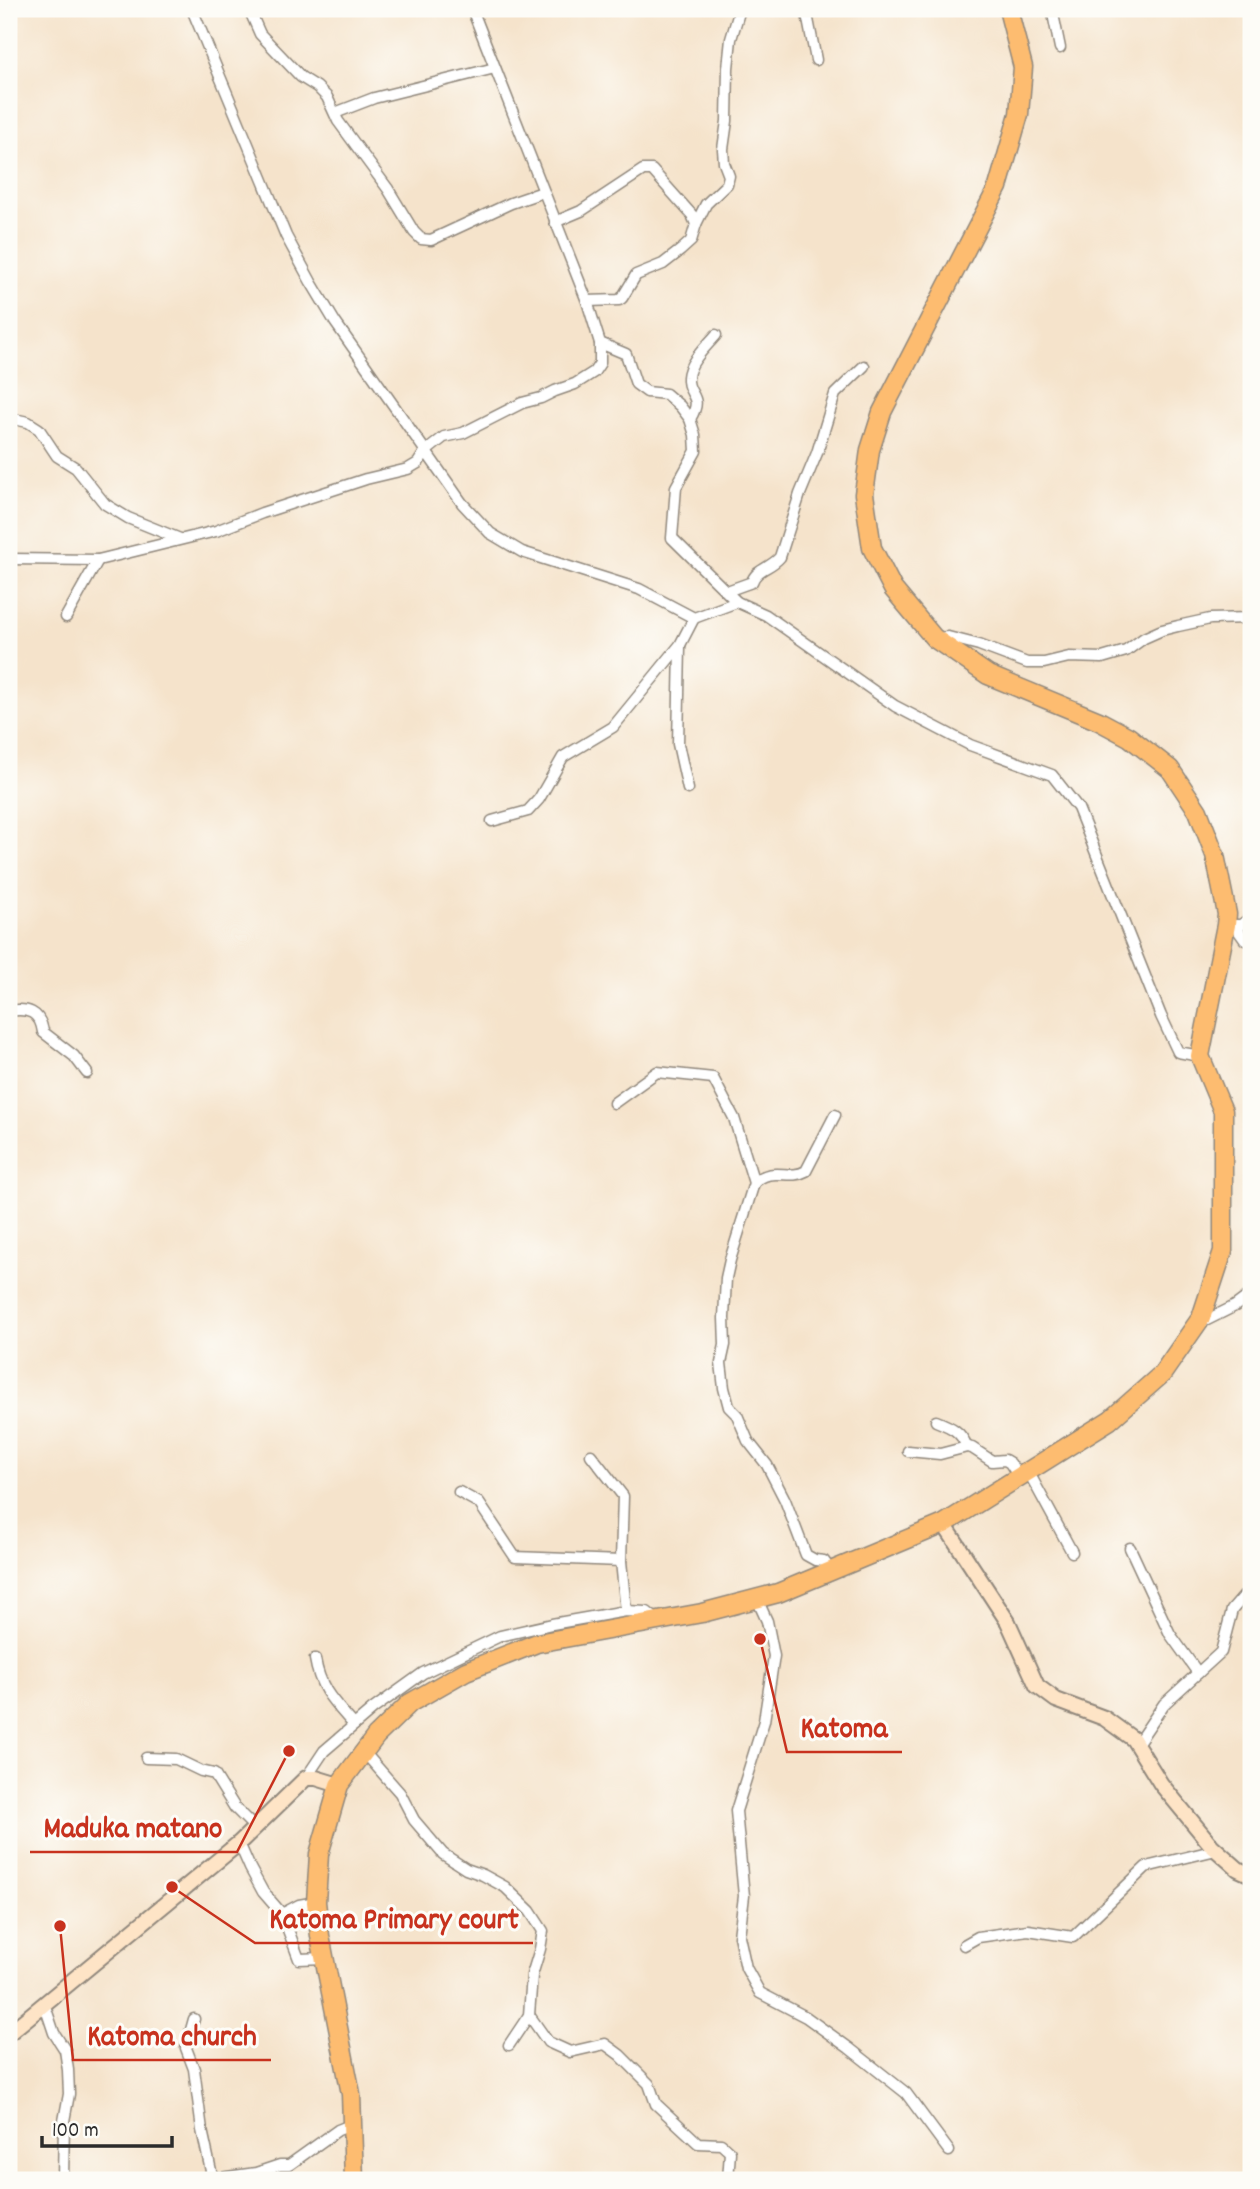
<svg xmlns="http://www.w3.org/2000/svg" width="1260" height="2189" font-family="Dekko,sans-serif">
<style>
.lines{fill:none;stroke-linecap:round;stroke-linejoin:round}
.street-casing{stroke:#90877b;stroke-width:13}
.secondary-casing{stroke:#90877b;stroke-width:18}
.highway-casing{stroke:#90877b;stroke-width:21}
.street{stroke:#fff;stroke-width:10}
.secondary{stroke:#fee4c6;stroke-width:14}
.highway{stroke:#fdbc70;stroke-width:18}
.leader{fill:none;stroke:#c8321e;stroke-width:2.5}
.callout-dot{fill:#c8321e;stroke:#fdfcf7;stroke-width:2.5}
.callout-label{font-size:30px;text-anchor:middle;font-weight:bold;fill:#c8321e;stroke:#fdfcf7;stroke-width:6;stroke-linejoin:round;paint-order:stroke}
</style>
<rect width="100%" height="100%" fill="#fdfcf7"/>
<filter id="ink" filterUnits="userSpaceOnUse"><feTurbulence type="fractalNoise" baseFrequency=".0143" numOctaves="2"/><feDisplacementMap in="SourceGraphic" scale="14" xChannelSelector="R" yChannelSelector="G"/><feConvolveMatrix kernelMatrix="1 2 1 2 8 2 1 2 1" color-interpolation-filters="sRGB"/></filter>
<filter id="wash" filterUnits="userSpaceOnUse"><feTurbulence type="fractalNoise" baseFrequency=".00686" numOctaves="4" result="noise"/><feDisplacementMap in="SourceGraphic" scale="28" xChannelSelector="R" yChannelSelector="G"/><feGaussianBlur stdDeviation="1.57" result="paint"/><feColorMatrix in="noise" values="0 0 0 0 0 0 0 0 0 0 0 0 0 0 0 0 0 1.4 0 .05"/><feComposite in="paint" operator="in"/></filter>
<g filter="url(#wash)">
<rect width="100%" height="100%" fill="#f5e3cb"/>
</g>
<g filter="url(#ink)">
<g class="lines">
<g class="street-casing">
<g id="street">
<path d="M192 9 286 236 311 282 335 322 462 503 490 533 522 552 639 589 694 618 737 602"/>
<path d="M249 9 260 34 301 77 317 87 327 97 338 121 388 189 414 232 421 239 431 240 511 203 543 192"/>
<path d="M472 9 587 301 600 343 626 354 636 384 647 392 666 394 680 406 690 419 695 435 696 451 676 487 672 538 737 602 766 615 895 706 970 745 1052 775 1078 808 1161 1016 1178 1052 1200 1056"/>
<path d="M806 9 816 60"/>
<path d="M1052 9 1060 48"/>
<path d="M335 113 374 98 495 68"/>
<path d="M555 222 581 211 643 170H652L692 215 696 224 691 241 681 250 663 264 636 275 622 298 619 300 587 301"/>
<path d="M696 224 706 204 727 184 729 176 724 163 723 149 727 121 728 68 731 39 740 9"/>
<path d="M9 418 28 422 39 429 57 456 76 468 105 504 128 518 180 539"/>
<path d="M690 419C705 395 686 396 688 377 689 362 706 347 716 335"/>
<path d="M9 559 98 560 216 531 262 513 366 479 408 469 418 463 425 452 444 437 463 433 522 403 541 398 555 391 575 384 594 372 600 363V343"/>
<path d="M727 591 752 582C756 569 771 568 780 557L800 494 817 453 835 394 864 366"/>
<path d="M66 617 98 560"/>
<path d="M938 638 948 637 979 645 1027 663H1044L1069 657 1102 658 1126 651 1144 638 1162 630 1178 626 1210 619 1251 618"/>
<path d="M680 646 678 744 688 789"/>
<path d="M492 821 528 811 539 799 563 757 613 727 680 645 694 618"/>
<path d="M1226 925H1241L1251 917"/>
<path d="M1235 926 1245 940 1251 941"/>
<path d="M9 1011C27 1008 40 1011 43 1032L74 1056 87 1073"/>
<path d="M614 1103 657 1072 713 1078 734 1118 754 1183"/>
<path d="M1199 1324 1235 1306 1251 1294"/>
<path d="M936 1421C951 1427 961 1431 967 1447"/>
<path d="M908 1451 940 1454 967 1447 972 1448 992 1461 1005 1460 1010 1463 1019 1477"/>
<path d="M591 1455 623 1496 621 1561 626 1611"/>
<path d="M1028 1471 1072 1552"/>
<path d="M459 1492 479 1503 515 1557 621 1561"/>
<path d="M1130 1548 1170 1634 1198 1673"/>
<path d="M831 1571 824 1561 815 1560 806 1555 785 1500 767 1465 748 1441 737 1415 729 1407 724 1388 721 1363 725 1345 724 1318 726 1278 730 1260 754 1183C772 1165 788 1181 806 1171L835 1115"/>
<path d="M757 1599 767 1621 774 1656 764 1721 736 1811 744 1896 739 1936 746 1968 760 1993 806 2017 849 2048 906 2093 949 2151"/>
<path d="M315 1659C320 1690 335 1703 354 1725"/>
<path d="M1137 1744 1164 1704 1221 1652 1232 1610 1251 1588"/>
<path d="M364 1752 400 1793 414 1820 443 1854 466 1869 483 1875 505 1887 530 1911 543 1931 540 1949 532 1975 529 2015 509 2045"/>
<path d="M146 1758 176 1759 201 1771 214 1774 235 1808 254 1827"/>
<path d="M306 1778 324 1751 373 1709 423 1673 500 1636 552 1624 626 1611 647 1612 657 1620"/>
<path d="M239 1843 250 1868 263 1892 282 1914 299 1959 324 1958"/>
<path d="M282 1914 299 1905 316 1902"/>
<path d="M964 1945 978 1937 1028 1930 1073 1937 1146 1867 1216 1850"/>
<path d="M44 2003 54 2033 65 2050 68 2070 69 2094 64 2121 63 2180"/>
<path d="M529 2015 548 2042 570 2052 605 2044 620 2055 649 2084 656 2104 698 2143 721 2144 730 2152 728 2180"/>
<path d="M194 2019 186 2048 194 2069 202 2130 213 2180"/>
<path d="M213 2179 256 2173 280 2165H289L338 2130 353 2124"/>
</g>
</g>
<g class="secondary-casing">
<g id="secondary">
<path d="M944 1524 1008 1622 1037 1686 1056 1700 1104 1718 1133 1739 1161 1784 1212 1846 1238 1869 1251 1875"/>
<path d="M9 2033 239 1843 306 1778H316L339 1785"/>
</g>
</g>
<g class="highway-casing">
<path id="highway" d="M354 2180 351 2094 320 1936 316 1902 319 1854 339 1785 376 1736 410 1703 466 1671 537 1643 702 1613 778 1593 944 1524 1110 1420 1162 1374 1201 1318 1223 1251V1111L1200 1056 1226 925 1227 914 1215 855 1198 811 1170 769 1129 737 1099 721 988 675 934 638 893 589 872 548 864 494 870 450 882 412 998 187 1019 114 1023 67 1008 9"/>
</g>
<use href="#street" class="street"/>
<use href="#secondary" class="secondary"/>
<use href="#highway" class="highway"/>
</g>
</g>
<path class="leader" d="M760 1639L787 1752H902M289 1751L237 1852H30M172 1887L255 1943H533M60 1926L73 2060H271"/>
<g class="callout-dot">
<circle cx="760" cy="1639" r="7"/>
<circle cx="289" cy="1751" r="7"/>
<circle cx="172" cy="1887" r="7"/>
<circle cx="60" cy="1926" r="7"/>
</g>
<g class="callout-label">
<text x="844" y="1737">Katoma</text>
<text x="133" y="1837">Maduka matano</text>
<text x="394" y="1928">Katoma Primary court</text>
<text x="172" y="2045">Katoma church</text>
</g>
<rect width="1260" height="2189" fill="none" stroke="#fdfcf7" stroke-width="35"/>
<path d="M42 2136v10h130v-10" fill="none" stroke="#2b2b2b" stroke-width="3.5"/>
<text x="52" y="2136" font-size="21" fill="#2b2b2b" stroke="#fdfcf7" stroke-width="5" paint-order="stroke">100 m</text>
</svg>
